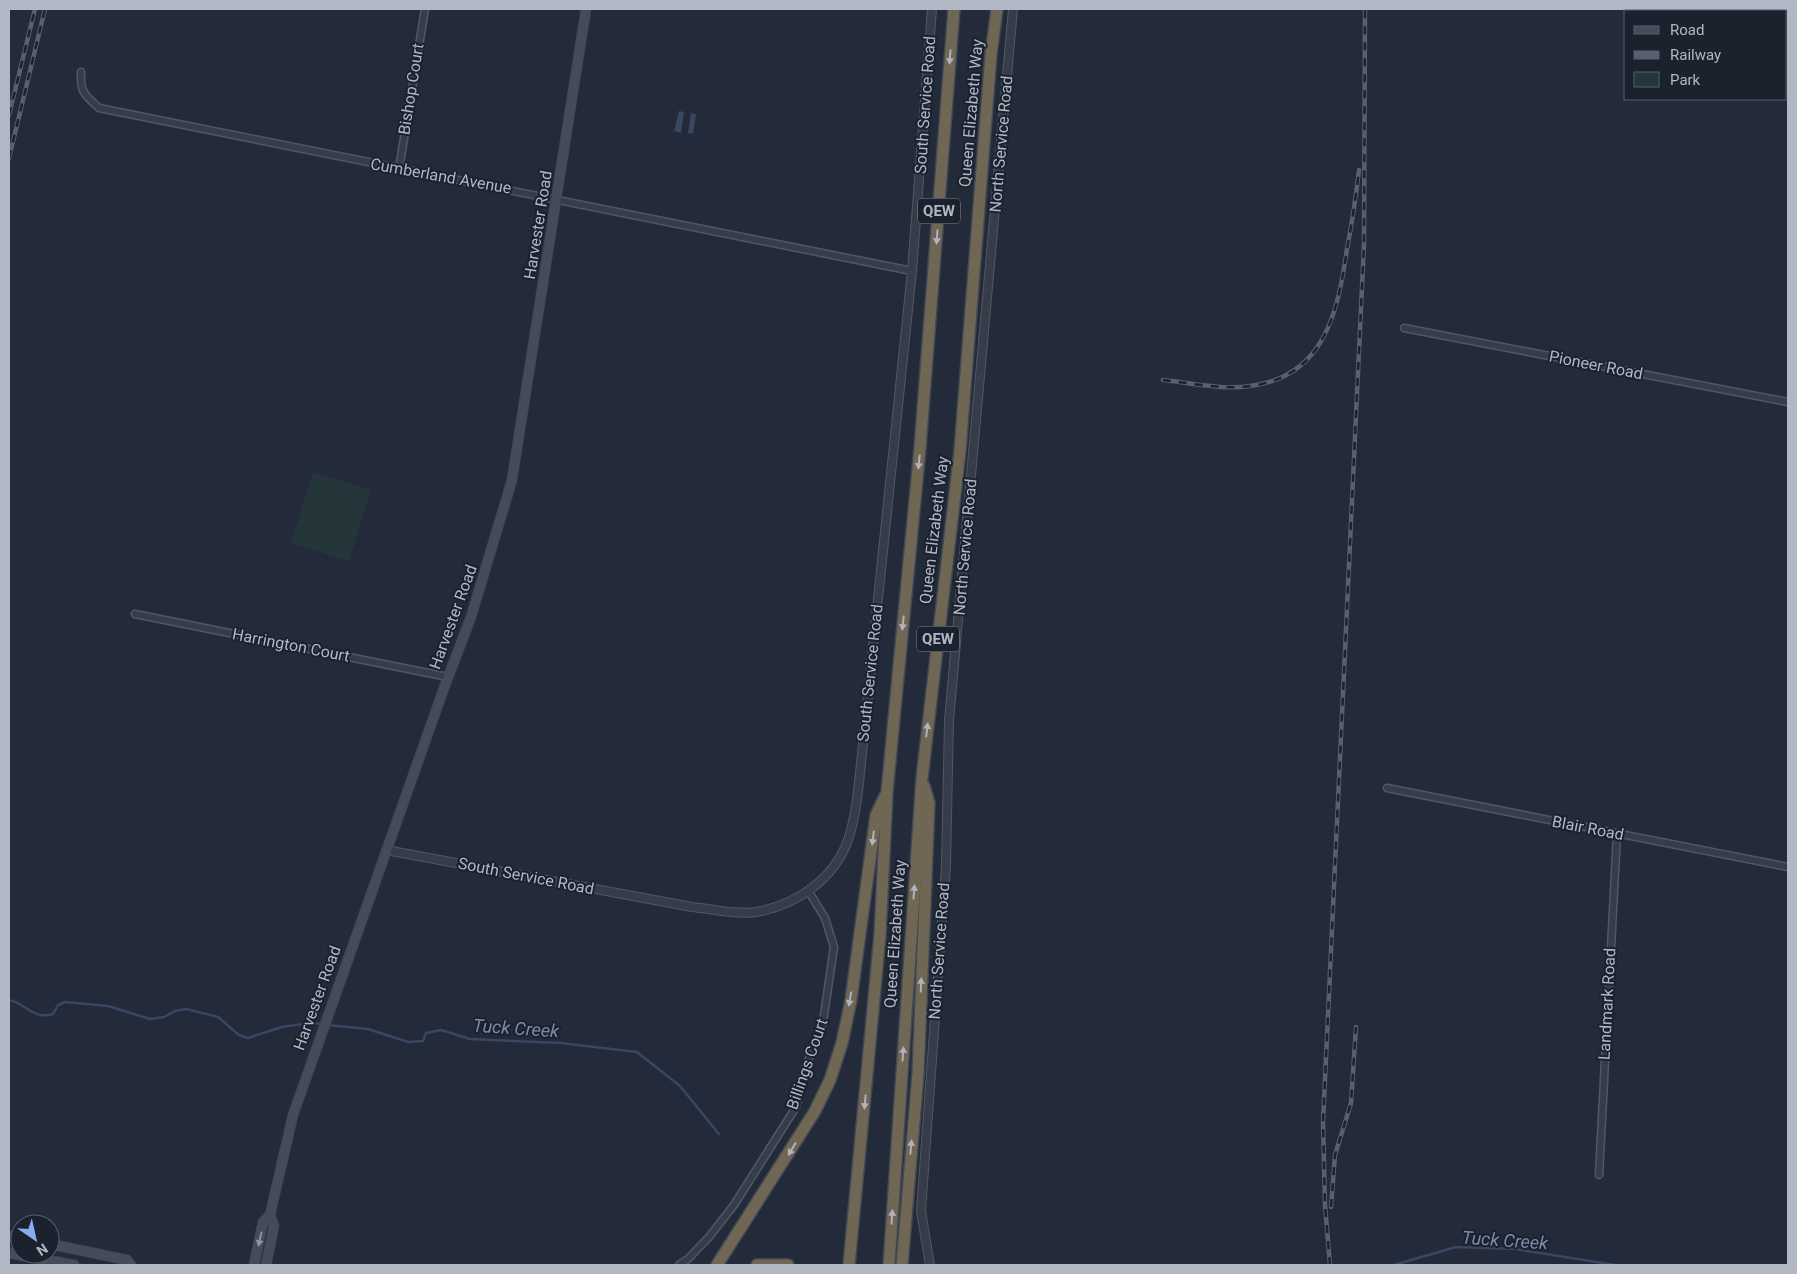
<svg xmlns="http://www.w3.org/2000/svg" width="1797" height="1274" font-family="Roboto,sans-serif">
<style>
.green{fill:#25363a}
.water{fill:#394762}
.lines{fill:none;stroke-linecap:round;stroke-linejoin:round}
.stream{stroke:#394762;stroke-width:2.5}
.minor-casing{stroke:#515764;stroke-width:9}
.tertiary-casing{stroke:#515764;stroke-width:10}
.secondary-casing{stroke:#3f4652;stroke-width:11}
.motorway-casing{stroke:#414754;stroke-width:14}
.minor{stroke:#363d49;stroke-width:6}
.tertiary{stroke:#363d49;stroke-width:8}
.secondary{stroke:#444c5c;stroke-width:9}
.motorway{stroke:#6f6653;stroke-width:11}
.rail-casing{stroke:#586070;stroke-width:4.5}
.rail{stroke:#1b222e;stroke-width:2.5;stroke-dasharray:8;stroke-linecap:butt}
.oneway{fill:#aeb3bf}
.oneway2{fill:#8b92a0}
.labels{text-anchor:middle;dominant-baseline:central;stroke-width:4;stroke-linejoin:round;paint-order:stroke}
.shield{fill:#1b222e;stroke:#848a98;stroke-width:1}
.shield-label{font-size:15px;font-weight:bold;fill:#b1b7c5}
.street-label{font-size:16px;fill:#b1b7c5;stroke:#1b222e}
.water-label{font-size:18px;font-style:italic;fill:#7a8cac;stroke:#1b222e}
</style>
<rect width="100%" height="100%" fill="#232a39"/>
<path class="green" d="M313 472 371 490 349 561 291 543Z"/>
<g class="water">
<path d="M679 111 684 112 681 133 674 131Z"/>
<path d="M691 113 696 114 693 134 688 133Z"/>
</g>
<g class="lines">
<g class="stream">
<path d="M9 1000C28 1004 32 1020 53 1014L58 1005 65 1002 108 1006 150 1019 164 1017 175 1011 186 1009 218 1017 239 1035 248 1038 282 1027 310 1023 323 1024"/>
<path d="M328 1025 368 1029 408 1042 423 1041 426 1033 441 1030 470 1039 560 1043 637 1052 680 1086 719 1134"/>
<path d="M1394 1265 1456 1247 1515 1249 1615 1265"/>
</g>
<g class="minor-casing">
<g id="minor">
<path d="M81 72C80 93 85 95 99 108L912 271"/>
<path d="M399 169 425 9"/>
<path d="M1404 328 1788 402"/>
<path d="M135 614 448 677"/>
<path d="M1387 788 1788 867"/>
<path d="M1599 1175 1617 834"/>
<path d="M679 1265 688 1259 709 1237 734 1205 796 1107 806 1066 823 1022 834 947 825 918 809 892"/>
</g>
</g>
<g class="tertiary-casing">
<g id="tertiary">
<path d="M386 850 692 907C712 909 736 915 756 912 797 905 834 879 848 840 857 813 859 782 862 753L912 271 932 9"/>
<path d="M930 1265 921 1211 946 866 949 720 1013 9"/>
</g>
</g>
<g class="secondary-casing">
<g id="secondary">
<path d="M9 1236 20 1238"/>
<path d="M50 1244 127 1260 131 1265"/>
<path d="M9 1253 74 1265"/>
<path d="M254 1265 263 1222 270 1215"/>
<path d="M266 1265 274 1226 270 1215 293 1115 444 688 471 617 512 480 586 9"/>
</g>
</g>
<g class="motorway-casing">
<g id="motorway">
<path d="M717 1265 815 1111 830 1080 842 1043 851 1000 876 815 885 796"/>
<path d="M757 1265H788"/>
<path d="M849 1265 880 935 887 792 920 448 954 9"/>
<path d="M889 1265 922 778 960 451 991 54 997 9"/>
<path d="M902 1265 918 1074 929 803 924 786"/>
</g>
</g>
<use href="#minor" class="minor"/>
<use href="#tertiary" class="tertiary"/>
<use href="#secondary" class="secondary"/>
<use href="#motorway" class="motorway"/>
<g class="rail-casing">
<g id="rail">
<path d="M9 115 35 9"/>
<path d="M9 158 45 9"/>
<path d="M1163 380C1191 383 1222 390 1250 386 1325 377 1338 311 1347 249 1352 223 1356 196 1359 170"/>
<path d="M1331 1207 1335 1155 1351 1103 1356 1027"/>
<path d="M1330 1265 1325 1205 1323 1122 1364 244 1365 9"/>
</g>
</g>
<use href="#rail" class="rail"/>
</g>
<defs><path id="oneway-solid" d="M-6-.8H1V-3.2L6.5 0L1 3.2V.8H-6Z" transform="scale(1.25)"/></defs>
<g class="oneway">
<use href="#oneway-solid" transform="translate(950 57) rotate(94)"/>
<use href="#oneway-solid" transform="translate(937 237) rotate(94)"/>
<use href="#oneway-solid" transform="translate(919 462) rotate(96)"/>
<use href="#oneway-solid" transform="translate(903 623) rotate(96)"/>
<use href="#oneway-solid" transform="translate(927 730) rotate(-83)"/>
<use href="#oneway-solid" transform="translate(873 838) rotate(97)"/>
<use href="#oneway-solid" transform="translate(914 892) rotate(-86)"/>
<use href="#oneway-solid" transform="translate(921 985) rotate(-88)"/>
<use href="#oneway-solid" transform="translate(850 999) rotate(100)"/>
<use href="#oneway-solid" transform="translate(903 1054) rotate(-86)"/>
<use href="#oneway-solid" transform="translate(865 1102) rotate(95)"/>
<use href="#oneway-solid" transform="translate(911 1147) rotate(-85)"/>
<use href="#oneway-solid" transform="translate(792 1149) rotate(121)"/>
<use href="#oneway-solid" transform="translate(892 1217) rotate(-86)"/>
</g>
<use class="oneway2" href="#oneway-solid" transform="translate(260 1239) rotate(102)"/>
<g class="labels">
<g class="shield">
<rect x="918" y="198.5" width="42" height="25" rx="4"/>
<rect x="917" y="626.5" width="42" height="25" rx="4"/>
</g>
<g class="shield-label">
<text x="939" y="211">QEW</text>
<text x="938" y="639">QEW</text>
</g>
<g class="street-label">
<text transform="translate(411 89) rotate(-81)">Bishop Court</text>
<text transform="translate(925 105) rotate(-86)">South Service Road</text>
<text transform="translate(971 113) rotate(-85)">Queen Elizabeth Way</text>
<text transform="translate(1001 144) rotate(-85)">North Service Road</text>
<text transform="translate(441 176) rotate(10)">Cumberland Avenue</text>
<text transform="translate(538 225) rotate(-81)">Harvester Road</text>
<text transform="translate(1596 365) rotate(11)">Pioneer Road</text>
<text transform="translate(934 530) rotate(-83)">Queen Elizabeth Way</text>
<text transform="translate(965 547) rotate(-85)">North Service Road</text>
<text transform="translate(453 617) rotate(-70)">Harvester Road</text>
<text transform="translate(291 645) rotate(11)">Harrington Court</text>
<text transform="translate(870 673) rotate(-84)">South Service Road</text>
<text transform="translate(1588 828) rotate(11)">Blair Road</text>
<text transform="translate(526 876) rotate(11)">South Service Road</text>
<text transform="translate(895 934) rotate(-86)">Queen Elizabeth Way</text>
<text transform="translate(939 951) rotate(-86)">North Service Road</text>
<text transform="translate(317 998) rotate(-70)">Harvester Road</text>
<text transform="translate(1607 1004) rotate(-87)">Landmark Road</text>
<text transform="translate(807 1064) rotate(-71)">Billings Court</text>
</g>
<g class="water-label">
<text transform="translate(516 1028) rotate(4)">Tuck Creek</text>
<text transform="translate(1505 1240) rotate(4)">Tuck Creek</text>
</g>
</g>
<rect width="1797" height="1274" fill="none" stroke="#b1b7c5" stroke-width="20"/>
<rect x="1624" y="10" width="162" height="90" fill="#1b222e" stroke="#575e6a"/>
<rect x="1634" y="26" width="25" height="8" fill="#444c5c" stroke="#575e6a"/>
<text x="1670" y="35" font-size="15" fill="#b1b7c5">Road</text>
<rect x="1634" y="51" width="25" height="8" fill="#586070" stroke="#575e6a"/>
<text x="1670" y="60" font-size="15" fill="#b1b7c5">Railway</text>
<rect x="1634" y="72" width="25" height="15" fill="#25363a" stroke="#575e6a"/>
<text x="1670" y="85" font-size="15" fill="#b1b7c5">Park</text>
<g transform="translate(35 1239) rotate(146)"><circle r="24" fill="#1b222e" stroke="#575e6a"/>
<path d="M0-4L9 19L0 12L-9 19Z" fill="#89aaf3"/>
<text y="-8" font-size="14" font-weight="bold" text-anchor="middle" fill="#b1b7c5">N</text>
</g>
</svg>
